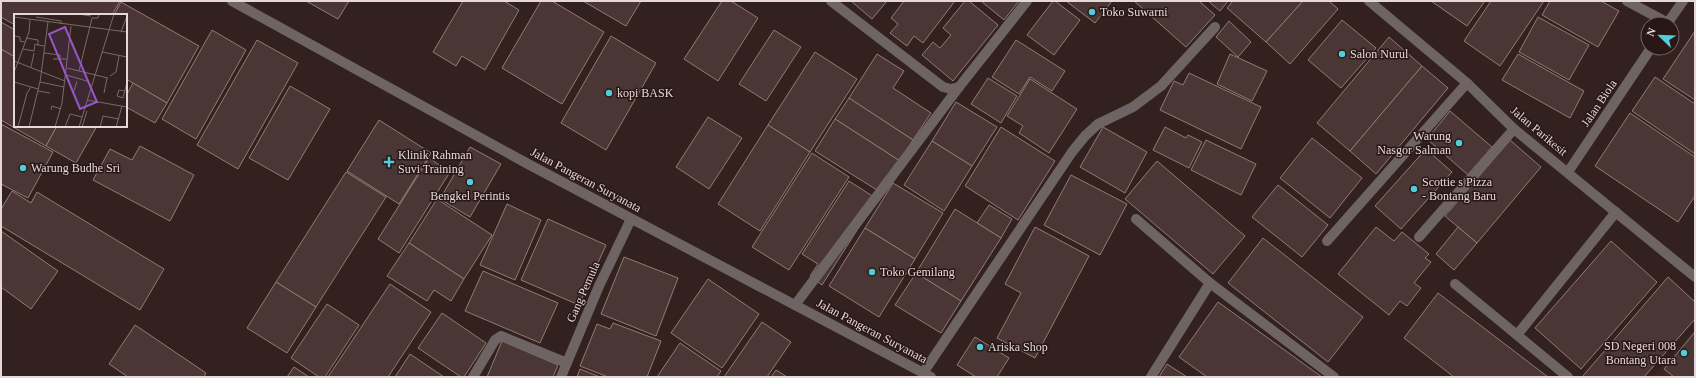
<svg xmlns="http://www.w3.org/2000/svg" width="1696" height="378" font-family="Georgia,serif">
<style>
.built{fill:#3e2523}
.building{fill:#4a3634;stroke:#917b78}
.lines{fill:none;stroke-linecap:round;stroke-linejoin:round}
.minor{stroke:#6e6463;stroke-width:10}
.poi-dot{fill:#52cbda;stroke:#281715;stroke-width:1.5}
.labels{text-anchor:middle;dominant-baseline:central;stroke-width:3;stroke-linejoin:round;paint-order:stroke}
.poi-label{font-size:12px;fill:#e5d9d7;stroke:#281715;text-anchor:start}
.street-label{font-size:12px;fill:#e5d9d7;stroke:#281715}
.inset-road{fill:none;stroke:#7a6b68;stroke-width:1}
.view{fill:#9657c5;fill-opacity:0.15;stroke:#9657c5;stroke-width:2}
.inset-edge{fill:none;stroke:#e5d9d7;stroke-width:2}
</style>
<rect width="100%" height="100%" fill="#32211e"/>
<path class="built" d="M1695 328V377H1653Z"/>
<g class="building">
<path d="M1 1H120L112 15H15V25L1 17Z"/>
<path d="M306 1H349L338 19Z"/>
<path d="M463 1H504L519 10 485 70 462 56 456 66 433 52Z"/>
<path d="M541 1H552L604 32 562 104 502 68Z"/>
<path d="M583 1H641L626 26Z"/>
<path d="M722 1H731L758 18 718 81 684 59Z"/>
<path d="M851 1H887L872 19Z"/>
<path d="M904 1H955L923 43 914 36 907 46 890 33 898 24 891 18Z"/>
<path d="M965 1H969L998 25 953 81 922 55 933 42 940 48 951 35 943 28Z"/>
<path d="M981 1H1019L1004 20Z"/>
<path d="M1053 1H1055L1080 20 1054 55 1027 35Z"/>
<path d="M1066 1H1112L1095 23Z"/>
<path d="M1134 1H1199L1215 15 1186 47Z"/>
<path d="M1208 1H1228L1220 11Z"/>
<path d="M1233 1H1303L1266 42 1227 8Z"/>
<path d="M1303 1H1329L1338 9 1290 64 1266 42Z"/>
<path d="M1431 1H1485L1467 26Z"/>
<path d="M1491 1H1544L1500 66 1464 41Z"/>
<path d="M1550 1H1601L1619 11 1598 47 1542 15Z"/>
<path d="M121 2 199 46 167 103 126 79V15H114Z"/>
<path d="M1538 17 1589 45 1569 80 1519 52Z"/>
<path d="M1342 20 1376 48 1341 88 1308 60Z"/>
<path d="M1229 21 1251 42 1238 57 1216 37Z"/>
<path d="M1 22 15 30V57L1 49Z"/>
<path d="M212 30 246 50 196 139 162 119Z"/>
<path d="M774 30 801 47 766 101 739 84Z"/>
<path d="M1695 31V100L1663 79Z"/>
<path d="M611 36 656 63 606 150 561 123Z"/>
<path d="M1389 37 1422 66 1350 151 1317 123Z"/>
<path d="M257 40 298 63 238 169 197 145Z"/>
<path d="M1016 40 1065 71 1052 91 1030 77 1019 94 992 77Z"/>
<path d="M1 49 15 57V126H57L46 146 1 120Z"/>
<path d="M815 52 857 79 810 152 768 125Z"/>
<path d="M877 54 904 71 893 88 931 113 913 140 849 98Z"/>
<path d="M1230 54 1267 71 1252 101 1217 84Z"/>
<path d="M1518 54 1584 91 1570 118 1502 80Z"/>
<path d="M1422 66 1448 88 1376 174 1350 151Z"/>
<path d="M1189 73 1261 107 1241 149 1160 110 1174 81 1183 85Z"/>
<path d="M1655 77 1695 104V154L1632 111Z"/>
<path d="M988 78 1017 96 1001 123 971 104Z"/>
<path d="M1030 79 1077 109 1049 153 1019 133 1023 126 1007 116Z"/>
<path d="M133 83 167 103 155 123 126 107V96Z"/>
<path d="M290 86 330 109 288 180 249 158Z"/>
<path d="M849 98 913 140 900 161 835 119Z"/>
<path d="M956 102 997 127 972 166 932 141Z"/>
<path d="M1450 111 1492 147 1468 175 1427 139Z"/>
<path d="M1630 113 1695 157V196L1678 222 1595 166Z"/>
<path d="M708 117 742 138 709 189 676 167Z"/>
<path d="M835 119 900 161 880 192 815 151Z"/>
<path d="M379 120 431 153 399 204 347 171Z"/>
<path d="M1 124 53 152 28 198 1 184Z"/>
<path d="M768 125 810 152 760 231 718 204Z"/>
<path d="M57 126H97L76 163 46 146Z"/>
<path d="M1001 127 1055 161 1018 220 965 186Z"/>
<path d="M1103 127 1147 152 1125 193 1080 167Z"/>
<path d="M1165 127 1186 138 1188 135 1202 142 1189 168 1153 150Z"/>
<path d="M1312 138 1362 178 1330 218 1280 178Z"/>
<path d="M1206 140 1256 164 1241 195 1191 170Z"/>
<path d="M1510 140 1541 167 1477 243 1445 216Z"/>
<path d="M932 141 972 166 944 211 904 185Z"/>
<path d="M140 146 194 175 170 221 93 180 110 149 132 160Z"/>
<path d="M470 147 501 164 470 217 440 199Z"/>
<path d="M1426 149 1452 172 1401 229 1375 206Z"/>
<path d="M812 153 849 177 789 270 752 247Z"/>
<path d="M429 158 450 172 399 253 378 239Z"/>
<path d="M1157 161 1245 236 1213 274 1125 199Z"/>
<path d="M346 172 386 197 316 307 276 282Z"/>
<path d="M1071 175 1127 204 1100 255 1044 225Z"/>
<path d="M849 181 877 199 822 285 810 276 818 264 802 254Z"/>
<path d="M893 183 943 213 915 259 865 228Z"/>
<path d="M1278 185 1328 225 1302 257 1252 217Z"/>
<path d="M12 191 31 203 37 192 164 269 140 310 1 226V209Z"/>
<path d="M437 199 492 235 464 279 409 243Z"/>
<path d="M507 204 541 220 515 280 480 265Z"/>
<path d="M989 205 1012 219 1001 238 977 223Z"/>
<path d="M955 209 1001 238 961 301 916 273Z"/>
<path d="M548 219 606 245 579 305 521 280Z"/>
<path d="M1035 227 1089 256 1035 358 997 338 1021 293 1005 284Z"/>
<path d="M1376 227 1394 241 1402 232 1429 254 1425 258 1431 262 1414 283 1421 288 1407 306 1400 301 1389 315 1338 274Z"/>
<path d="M1458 227 1477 243 1454 270 1436 254Z"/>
<path d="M865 228 915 259 879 317 829 286Z"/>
<path d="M1 231 58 271 31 309 1 287Z"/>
<path d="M1263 238 1363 317 1328 362 1228 283Z"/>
<path d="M1611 241 1657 282 1581 369 1535 328Z"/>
<path d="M409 243 464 279 451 301 434 290 427 301 387 276Z"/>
<path d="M624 257 678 278 656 336 601 314Z"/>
<path d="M483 271 558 303 540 343 465 311Z"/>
<path d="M916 273 961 301 941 333 895 305Z"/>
<path d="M1668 277 1695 302V319L1644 377H1582Z"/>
<path d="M708 279 759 314 722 368 671 333Z"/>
<path d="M276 282 316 307 287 353 247 328Z"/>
<path d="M390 284 431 312 388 377H328Z"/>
<path d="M1438 293 1548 377H1454L1404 338Z"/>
<path d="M1218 302 1322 377H1207L1179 357Z"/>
<path d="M327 304 359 325 325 377H319L291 358Z"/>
<path d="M442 313 486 343 464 377H461L418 348Z"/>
<path d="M762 322 791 342 767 377H724Z"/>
<path d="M613 323 661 341 647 377H608L580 366 597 324 610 329Z"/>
<path d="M135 325 206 373 204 377H128L109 364Z"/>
<path d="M1695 332V377H1674L1664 369Z"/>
<path d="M975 337 1009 358 997 377H976L957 365Z"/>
<path d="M502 341 558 365 553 377H487Z"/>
<path d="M680 343 721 371 717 377H657Z"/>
<path d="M410 354 444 377H395Z"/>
<path d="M1167 364 1187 377H1159Z"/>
<path d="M294 367 309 377H287Z"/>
<path d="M580 369 600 377H577Z"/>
<path d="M776 370 787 377H771Z"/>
</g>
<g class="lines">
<g class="minor">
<path d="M232 1 528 164 931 377"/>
<path d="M831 1 943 87 951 89 959 87 1027 1"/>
<path d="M1369 1 1467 83 1514 129 1695 277"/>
<path d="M1627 1 1668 23"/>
<path d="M1667 24 1683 1"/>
<path d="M1568 172 1651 48"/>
<path d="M1136 219 1210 283 1334 377"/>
<path d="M1419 237 1514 129"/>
<path d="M1327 241 1467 83"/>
<path d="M1455 284 1517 335"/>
<path d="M795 305 959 87"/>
<path d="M923 373 1072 152 1085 136 1098 124 1133 107 1161 86 1215 27"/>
<path d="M473 377 495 340 501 336 567 363"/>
<path d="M561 377 599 286 631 219"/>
<path d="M1151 377 1210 283"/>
<path d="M1568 377 1517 335 1616 212"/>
</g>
</g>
<g class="poi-dot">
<circle cx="1092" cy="12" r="4"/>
<circle cx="1342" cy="54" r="4"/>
<circle cx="609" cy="93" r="4"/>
<circle cx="1459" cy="143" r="4"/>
<path d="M387 156h4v4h4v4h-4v4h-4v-4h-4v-4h4z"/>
<circle cx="23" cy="168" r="4"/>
<circle cx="470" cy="182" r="4"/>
<circle cx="1414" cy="189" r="4"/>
<circle cx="872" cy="272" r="4"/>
<circle cx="980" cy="347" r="4"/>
<circle cx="1684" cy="353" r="4"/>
</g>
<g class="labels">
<g class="poi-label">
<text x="1100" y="12">Toko Suwarni</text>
<text x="1350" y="54">Salon Nurul</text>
<text x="617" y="93">kopi BASK</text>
<text x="1451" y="136" text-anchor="end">Warung<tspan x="1451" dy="14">Nasgor Salman</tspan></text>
<text x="398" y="155">Klinik Rahman<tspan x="398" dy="14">Suvi Training</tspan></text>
<text x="31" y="168">Warung Budhe Sri</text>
<text x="1422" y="182">Scottie s Pizza<tspan x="1422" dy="14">- Bontang Baru</tspan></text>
<text x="470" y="196" text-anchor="middle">Bengkel Perintis</text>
<text x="880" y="272">Toko Gemilang</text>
<text x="1676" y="346" text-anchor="end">SD Negeri 008<tspan x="1676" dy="14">Bontang Utara</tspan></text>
<text x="988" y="347">Ariska Shop</text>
</g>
<g class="street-label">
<text transform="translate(1599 103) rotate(-56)">Jalan Biola</text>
<text transform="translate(1539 131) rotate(40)">Jalan Parikesit</text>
<text transform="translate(586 180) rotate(28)">Jalan Pangeran Suryanata</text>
<text transform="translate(583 292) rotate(-66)">Gang Pemula</text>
<text transform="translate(872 331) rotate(28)">Jalan Pangeran Suryanata</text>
</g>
</g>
<g transform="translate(14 14)">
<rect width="113" height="113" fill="#32211e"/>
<path class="inset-road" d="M64 0 77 2M85 0 84 4H78L65 57 94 64M0 3 113 18M22 3 47 7V10M107 18 113 2M0 22 6 23V27L11 28M12 24 24 26V31L30 32M9 35 20 37 21 30 24 31M88 38 113 43M30 39 46 41V45M39 45H53M0 47 51 67M17 53 20 39M53 54 65 57M1 56 15 18 16 6M52 61 73 67M96 62 102 58 105 42M0 68 24 75M26 68 50 73M24 77 36 79M111 77 105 76 103 82 109 84 113 68M90 79 93 64M59 80 63 67M73 86 113 93M37 96 38 92 47 95M4 113 13 79 17 73M15 113 26 68 34 8M41 113 48 89 57 12M51 113 56 100 68 103M65 113 100 0M68 113 73 97M86 113 89 102 105 105M102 113 108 92"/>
<path class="view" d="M51 13 83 88 66 95 35 20Z"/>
<rect width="113" height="113" class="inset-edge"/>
</g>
<rect width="1696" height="378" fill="none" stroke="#e5d9d7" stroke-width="4"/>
<g transform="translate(1660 36) rotate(293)"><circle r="19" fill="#281715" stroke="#746563"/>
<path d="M0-3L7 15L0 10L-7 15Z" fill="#52cbda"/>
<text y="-6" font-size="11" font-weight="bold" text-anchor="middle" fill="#e5d9d7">N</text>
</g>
</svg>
